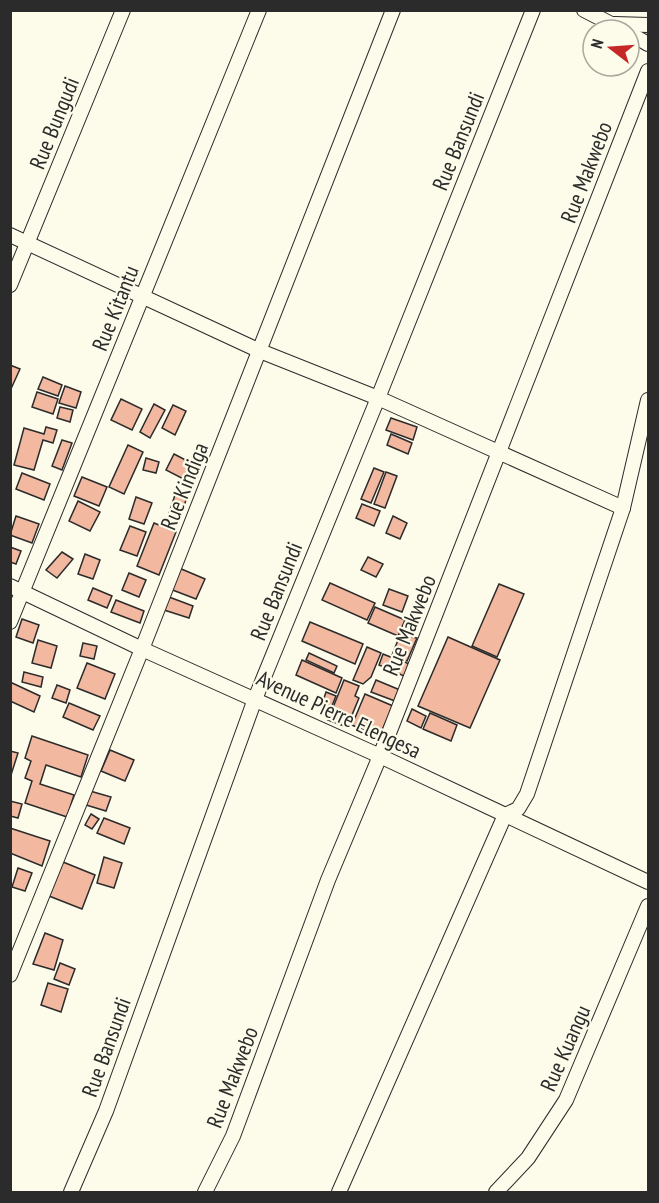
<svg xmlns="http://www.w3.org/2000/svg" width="659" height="1203" font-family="'PT Sans Narrow',sans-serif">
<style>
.building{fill:#f2b8a0;stroke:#2b2b2b;stroke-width:1.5}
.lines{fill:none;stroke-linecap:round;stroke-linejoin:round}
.street-casing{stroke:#2b2b2b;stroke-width:16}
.street{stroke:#fdfbea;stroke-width:14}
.labels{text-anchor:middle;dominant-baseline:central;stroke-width:4.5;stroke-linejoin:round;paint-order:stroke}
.street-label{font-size:22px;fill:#2b2b2b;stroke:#fdfbea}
</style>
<rect width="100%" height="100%" fill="#fdfbea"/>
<g class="building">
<path d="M10 365 20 369 10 391Z"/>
<path d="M43 377 62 385 58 396 38 389Z"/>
<path d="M65 386 81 392 76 408 59 403Z"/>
<path d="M37 392 58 399 53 414 32 407Z"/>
<path d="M121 399 142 409 132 430 111 420Z"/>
<path d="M154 404 165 410 150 438 140 432Z"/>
<path d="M173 405 186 411 175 435 162 428Z"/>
<path d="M60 407 73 410 70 422 57 418Z"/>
<path d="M391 418 417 427 413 440 386 430Z"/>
<path d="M46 427 57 430 53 443 43 440 34 470 14 465 24 428 44 434Z"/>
<path d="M391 434 412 443 408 454 387 445Z"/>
<path d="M62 440 72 443 62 470 52 466Z"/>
<path d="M128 445 143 452 124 494 109 487Z"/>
<path d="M174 454 201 468 193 484 166 470Z"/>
<path d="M146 458 159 462 156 473 143 470Z"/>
<path d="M374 468 384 472 371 503 361 499Z"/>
<path d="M386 472 397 476 385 508 374 504Z"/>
<path d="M22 473 50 484 44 500 16 489Z"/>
<path d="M82 477 107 487 99 506 74 496Z"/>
<path d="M177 489 188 493 180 520 168 516Z"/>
<path d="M136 497 152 503 144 524 129 519Z"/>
<path d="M78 501 100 512 90 531 69 521Z"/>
<path d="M362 504 380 511 374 526 356 518Z"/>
<path d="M16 516 39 524 32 543 10 535Z"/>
<path d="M393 516 407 523 400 539 386 533Z"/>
<path d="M154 523 176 532 159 575 137 566Z"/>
<path d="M130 526 146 532 137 556 120 550Z"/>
<path d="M10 547 21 551 16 564 10 562Z"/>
<path d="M62 552 73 559 57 578 46 570Z"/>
<path d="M85 554 100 560 93 579 78 574Z"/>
<path d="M368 557 383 564 376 577 361 570Z"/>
<path d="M179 568 205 579 196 599 170 589Z"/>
<path d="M129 573 146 580 139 597 122 590Z"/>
<path d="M330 583 375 603 367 620 322 600Z"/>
<path d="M499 584 524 594 497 657 472 646Z"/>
<path d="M93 588 112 596 107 608 88 600Z"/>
<path d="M389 589 408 596 402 612 383 605Z"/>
<path d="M169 597 193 606 189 618 164 610Z"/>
<path d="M116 600 144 611 140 623 111 612Z"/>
<path d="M375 607 405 620 398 636 368 623Z"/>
<path d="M22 619 39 625 33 643 16 637Z"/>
<path d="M310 622 363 644 355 664 302 641Z"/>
<path d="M400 635 417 638 407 661 392 655Z"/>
<path d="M448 637 500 660 470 728 418 706Z"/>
<path d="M38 640 57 646 51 668 32 663Z"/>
<path d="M83 643 97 646 94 659 80 656Z"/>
<path d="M367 647 381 653 371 677 363 684 353 680Z"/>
<path d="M309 653 337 666 334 673 306 660Z"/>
<path d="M383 654 393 658 389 669 379 665Z"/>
<path d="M399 659 411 665 406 677 393 671Z"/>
<path d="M302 660 342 678 336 693 296 675Z"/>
<path d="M87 663 115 674 105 699 77 688Z"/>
<path d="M24 672 43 677 41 687 22 682Z"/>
<path d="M344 680 359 686 355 696 359 698 347 727 328 720Z"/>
<path d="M376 680 400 690 395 701 371 692Z"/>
<path d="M10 682 40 696 34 712 10 701Z"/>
<path d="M57 685 70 690 66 703 52 698Z"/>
<path d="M326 692 336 696 331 708 322 704Z"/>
<path d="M365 694 393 706 379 737 352 725Z"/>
<path d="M69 703 100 716 93 730 63 717Z"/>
<path d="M412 709 426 716 421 728 407 721Z"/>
<path d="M430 713 457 725 451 741 423 729Z"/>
<path d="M32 736 88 755 81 777 46 765 40 784 74 795 67 817 25 803 32 781 25 778 31 761 25 758Z"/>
<path d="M110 750 134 760 125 781 101 771Z"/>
<path d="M10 751 18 753 10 778Z"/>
<path d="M90 791 111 797 106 811 86 805Z"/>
<path d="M10 801 22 804 18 818 10 816Z"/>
<path d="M91 814 99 819 92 829 85 825Z"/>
<path d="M104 818 130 828 124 844 97 833Z"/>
<path d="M10 828 50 841 42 866 10 853Z"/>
<path d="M104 857 122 863 114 888 97 883Z"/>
<path d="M63 862 95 875 82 909 49 896Z"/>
<path d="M18 868 32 873 25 891 12 887Z"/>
<path d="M45 933 63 940 54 970 33 964Z"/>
<path d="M60 963 75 969 69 985 54 979Z"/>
<path d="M48 983 68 989 61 1012 41 1005Z"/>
</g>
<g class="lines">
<g class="street-casing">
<g id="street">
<path d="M584 10 623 30"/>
<path d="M615 24 648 25"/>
<path d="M629 33 648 44"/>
<path d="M10 235 260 351 378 398 623 508"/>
<path d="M10 285 123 10"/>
<path d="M10 586 142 649 380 756 648 882"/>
<path d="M10 622 259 10"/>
<path d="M10 975 142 649 393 10"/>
<path d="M71 1192 106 1111 255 699 378 398 533 10"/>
<path d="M205 1192 233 1136 328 880 380 756 648 71"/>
<path d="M339 1192 505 815 518 809 527 794 623 508 648 400"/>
<path d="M496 1192 528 1158 566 1100 648 906"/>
</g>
</g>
<use href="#street" class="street"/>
</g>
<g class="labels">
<g class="street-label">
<text transform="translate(54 123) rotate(-68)">Rue Bungudi</text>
<text transform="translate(458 141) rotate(-68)">Rue Bansundi</text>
<text transform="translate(586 172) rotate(-69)">Rue Makwebo</text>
<text transform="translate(115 308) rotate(-68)">Rue Kitantu</text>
<text transform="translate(184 486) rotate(-68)">Rue Kindiga</text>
<text transform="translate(276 591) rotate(-68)">Rue Bansundi</text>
<text transform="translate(409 625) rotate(-68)">Rue Makwebo</text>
<text transform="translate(339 714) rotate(25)">Avenue Pierre Elengesa</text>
<text transform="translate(106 1047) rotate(-70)">Rue Bansundi</text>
<text transform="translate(565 1048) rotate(-66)">Rue Kuangu</text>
<text transform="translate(232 1077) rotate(-69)">Rue Makwebo</text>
</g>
</g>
<rect width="659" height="1203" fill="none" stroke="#2b2b2b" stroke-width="24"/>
<g transform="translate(611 48) rotate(287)"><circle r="28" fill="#fdfbea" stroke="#a9a89e" stroke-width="1.5"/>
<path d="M0-4.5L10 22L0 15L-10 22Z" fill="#c62828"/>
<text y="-9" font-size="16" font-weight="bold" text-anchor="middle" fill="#2b2b2b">N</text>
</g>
</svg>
